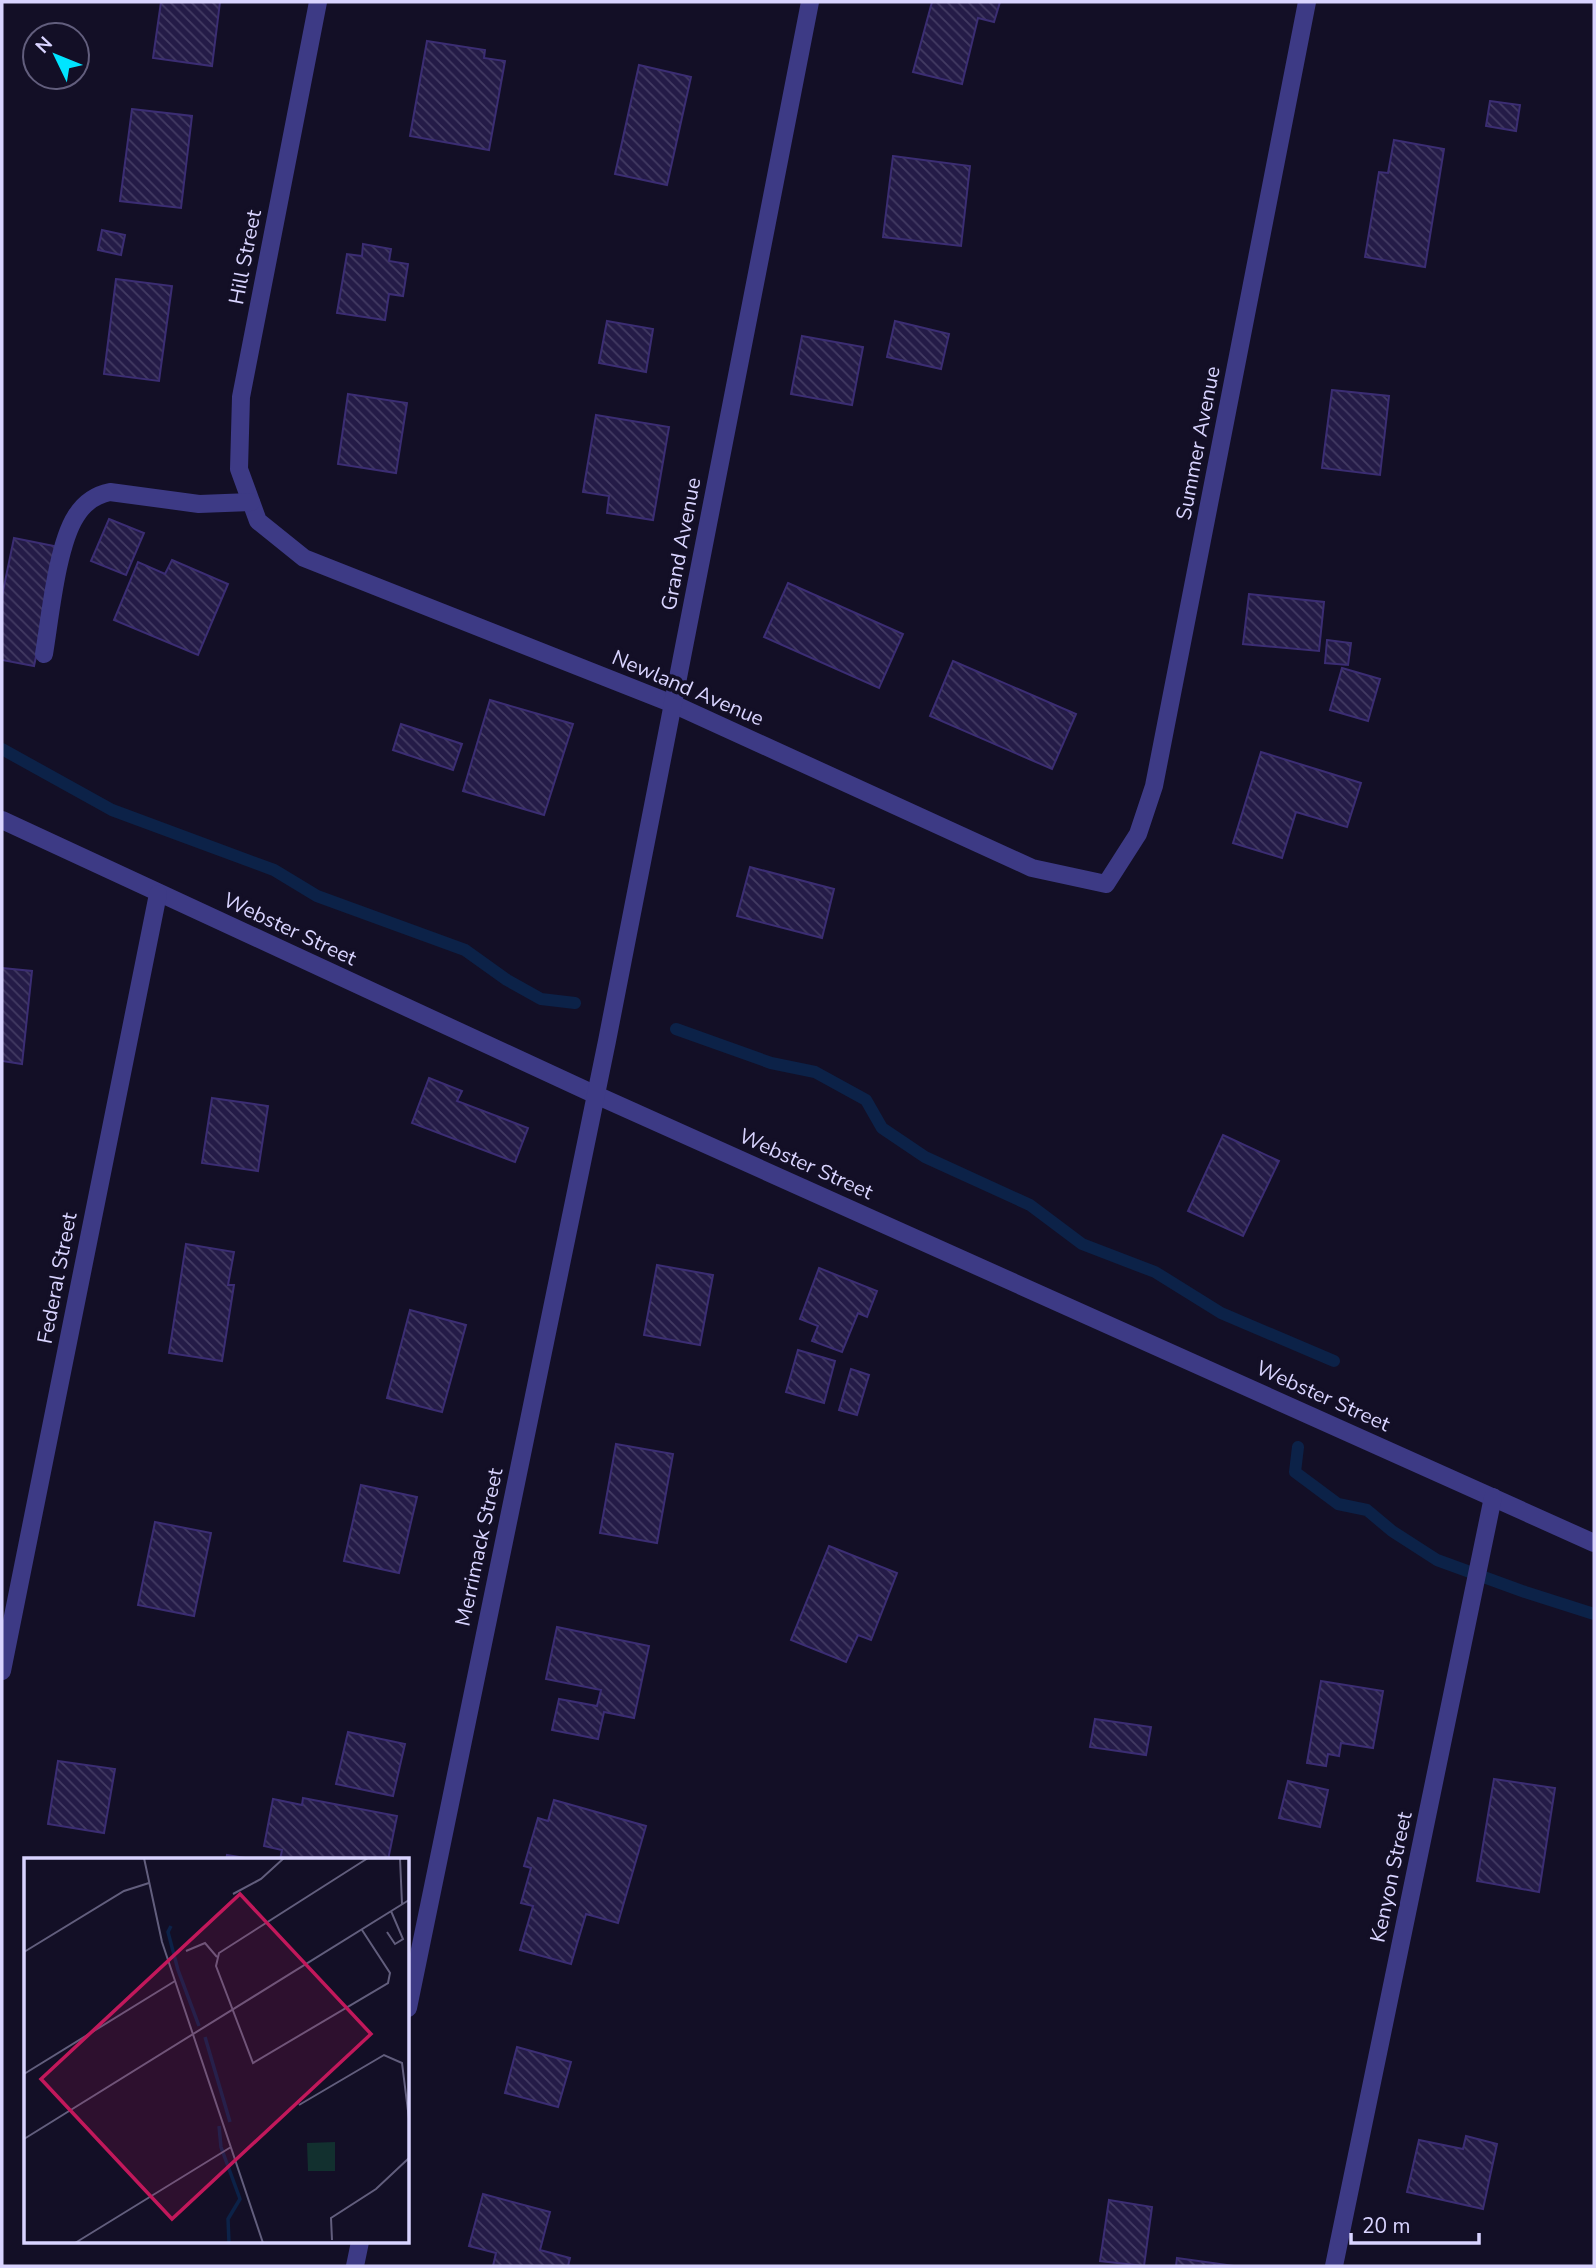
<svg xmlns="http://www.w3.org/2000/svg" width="1596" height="2268" font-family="'Nunito Sans',sans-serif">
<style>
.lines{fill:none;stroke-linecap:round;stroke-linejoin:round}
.stream{stroke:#0c2248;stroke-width:12}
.building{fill:url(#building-back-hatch);stroke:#3b2d73;stroke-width:2}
.minor{stroke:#3d3a85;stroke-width:18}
.labels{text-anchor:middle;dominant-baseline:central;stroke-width:7;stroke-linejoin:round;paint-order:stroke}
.street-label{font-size:21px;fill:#d9d4ff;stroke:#130f26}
.inset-river{fill:none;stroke:#0c2248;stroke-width:3.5}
.inset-road{fill:none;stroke:#625e7d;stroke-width:2}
.view{fill:#c2185b;fill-opacity:0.15;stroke:#c2185b;stroke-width:3.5}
.inset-edge{fill:none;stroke:#d9d4ff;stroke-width:3.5}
</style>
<defs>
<pattern id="building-back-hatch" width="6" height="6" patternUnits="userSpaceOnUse" patternTransform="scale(1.75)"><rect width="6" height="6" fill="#241b47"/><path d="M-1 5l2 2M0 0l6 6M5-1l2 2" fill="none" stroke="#433b63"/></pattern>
</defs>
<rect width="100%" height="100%" fill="#130f26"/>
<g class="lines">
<g class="stream">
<path d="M2 749 112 810 274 870 317 896 465 950 507 980 541 999 575 1003"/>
<path d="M676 1029 771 1063 815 1072 866 1100 882 1128 925 1157 1030 1205 1082 1244 1155 1272 1221 1313 1334 1361"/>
<path d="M1298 1447 1295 1472 1338 1504 1367 1510 1392 1531 1437 1560 1525 1592 1594 1614"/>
</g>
</g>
<g class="building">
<path d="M161 2H220L212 66 153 58Z"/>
<path d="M932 2H1000L994 22 978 18 962 84 913 72Z"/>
<path d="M427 41 485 50 484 58 505 61 489 150 410 136Z"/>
<path d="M639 65 691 77 667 185 615 174Z"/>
<path d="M1490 101 1520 105 1516 131 1486 126Z"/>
<path d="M132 109 192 116 181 208 120 201Z"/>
<path d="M1394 140 1444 149 1425 267 1365 257 1379 172 1388 173Z"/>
<path d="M893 156 970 166 961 246 883 237Z"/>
<path d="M102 230 125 235 121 255 98 250Z"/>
<path d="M363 244 391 249 389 261 408 264 403 296 389 294 385 320 337 313 347 254 362 256Z"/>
<path d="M116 279 172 286 159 381 104 374Z"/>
<path d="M607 321 653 329 646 372 599 363Z"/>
<path d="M895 321 949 334 941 369 887 357Z"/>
<path d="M802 336 863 347 852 405 791 394Z"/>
<path d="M1332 390 1389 396 1380 475 1322 468Z"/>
<path d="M348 394 407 403 396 473 338 464Z"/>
<path d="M596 415 669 427 653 520 607 513 609 496 583 492Z"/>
<path d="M109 519 144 533 126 575 91 561Z"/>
<path d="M14 538 59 547 34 666 2 660V596Z"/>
<path d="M172 560 228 584 198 655 114 620 138 562 165 574Z"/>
<path d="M788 583 903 634 879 688 764 637Z"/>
<path d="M1249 594 1324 602 1319 651 1243 644Z"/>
<path d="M1327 640 1351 643 1348 665 1325 663Z"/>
<path d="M953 661 1076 714 1052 769 930 716Z"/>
<path d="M1342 668 1380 679 1368 721 1330 710Z"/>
<path d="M490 700 573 724 544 815 463 791Z"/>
<path d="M401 724 462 744 453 770 393 750Z"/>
<path d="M1261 752 1361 783 1347 827 1296 812 1282 858 1233 843Z"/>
<path d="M750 867 834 889 822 938 737 916Z"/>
<path d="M2 968 32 971 22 1064 2 1061Z"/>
<path d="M429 1078 462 1091 457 1101 528 1128 515 1162 412 1123Z"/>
<path d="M212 1098 268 1106 258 1171 202 1163Z"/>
<path d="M1223 1135 1279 1161 1243 1236 1188 1211Z"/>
<path d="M186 1244 234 1252 228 1285H234L222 1361 169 1353Z"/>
<path d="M657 1265 713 1275 700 1345 644 1335Z"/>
<path d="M819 1268 877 1291 867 1317 858 1313 842 1352 812 1341 818 1326 800 1319Z"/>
<path d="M410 1310 466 1325 442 1412 387 1398Z"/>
<path d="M798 1350 835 1361 824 1403 786 1392Z"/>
<path d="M851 1369 869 1375 857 1415 839 1410Z"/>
<path d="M616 1444 673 1454 657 1543 600 1533Z"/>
<path d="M361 1485 417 1497 399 1573 344 1561Z"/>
<path d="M155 1522 211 1533 194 1616 138 1605Z"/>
<path d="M829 1546 897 1573 871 1640 858 1635 846 1662 791 1640Z"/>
<path d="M557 1627 649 1646 634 1718 604 1712 598 1739 552 1730 559 1699 597 1706 601 1690 546 1679Z"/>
<path d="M1321 1681 1383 1691 1373 1748 1341 1743 1339 1756 1328 1754 1326 1766 1307 1763Z"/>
<path d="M1095 1719 1151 1727 1146 1755 1090 1747Z"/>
<path d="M348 1732 405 1744 393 1796 336 1784Z"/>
<path d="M58 1761 115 1769 104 1833 48 1824Z"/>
<path d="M1494 1779 1555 1788 1539 1892 1477 1881Z"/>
<path d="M1288 1781 1328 1790 1320 1827 1279 1818Z"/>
<path d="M303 1798 397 1816 388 1860H280L282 1850 264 1846 273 1799 302 1805Z"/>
<path d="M554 1800 646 1826 618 1923 586 1914 571 1964 520 1950 533 1906 521 1903 531 1868 524 1866 538 1818 548 1821Z"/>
<path d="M227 1855 258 1860H226Z"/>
<path d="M517 2047 571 2062 558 2107 505 2093Z"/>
<path d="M1466 2136 1497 2144 1483 2209 1407 2192 1419 2140 1463 2149Z"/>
<path d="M483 2194 550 2212 540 2250 570 2258 568 2266H493L496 2253 469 2246Z"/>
<path d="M1109 2200 1152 2207 1144 2266 1100 2261Z"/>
<path d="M1177 2258 1234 2266H1176Z"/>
</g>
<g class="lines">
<g class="minor">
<path d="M318 2 241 397 239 469 258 521 304 558 673 704 1032 868 1106 884 1138 834 1154 786 1307 2"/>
<path d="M44 654C50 618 57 545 76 516 84 503 95 495 110 492L199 504 251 502"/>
<path d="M2 820 596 1095 1594 1543"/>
<path d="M2 1671 158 894"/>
<path d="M408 2008 607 1041 810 2"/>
<path d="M355 2266 360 2242"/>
<path d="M1334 2266 1493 1497"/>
</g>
</g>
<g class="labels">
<g class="street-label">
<text transform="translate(245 257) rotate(-79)">Hill Street</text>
<text transform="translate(1198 443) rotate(-79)">Summer Avenue</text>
<text transform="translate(681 544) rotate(-79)">Grand Avenue</text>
<text transform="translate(688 688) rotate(23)">Newland Avenue</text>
<text transform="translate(290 929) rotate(25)">Webster Street</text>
<text transform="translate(806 1164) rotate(24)">Webster Street</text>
<text transform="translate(57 1278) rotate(-79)">Federal Street</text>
<text transform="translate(1323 1396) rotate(24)">Webster Street</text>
<text transform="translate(479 1547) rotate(-78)">Merrimack Street</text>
<text transform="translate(1391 1877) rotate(-78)">Kenyon Street</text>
</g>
</g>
<g transform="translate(24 1858)">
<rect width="385" height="385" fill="#130f26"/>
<path d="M311 284V313H284L283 285Z" fill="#12302f"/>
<path class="inset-river" d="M147 68 144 74 154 112 175 168M181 179 206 264M195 268 197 289 216 341 204 361 205 385"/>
<path class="inset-road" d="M120 0 138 84 239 385M376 0 378 46M209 36 237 21 260 0M338 72 366 115 364 125 229 205 192 108 195 95 344 0M363 74 371 86 379 81 367 53M162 93 181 85 193 99M0 94 100 33 125 25M0 216 151 123M275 247 360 197 378 205 385 261M0 281 385 42M308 382 307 360 352 331 385 300M51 385 207 289"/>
<path class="view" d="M216 36 347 176 148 361 17 221Z"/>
<rect width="385" height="385" class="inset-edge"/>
</g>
<rect width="1596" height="2268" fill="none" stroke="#d9d4ff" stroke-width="7"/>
<g transform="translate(56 56) rotate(313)"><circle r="33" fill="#130f26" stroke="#625e7d" stroke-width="2"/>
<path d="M0-5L12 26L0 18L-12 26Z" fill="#00e5ff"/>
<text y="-10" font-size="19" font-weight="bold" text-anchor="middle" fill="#d9d4ff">N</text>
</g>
<path d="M1351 2233v10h128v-10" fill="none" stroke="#d9d4ff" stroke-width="3.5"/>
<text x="1362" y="2233" font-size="21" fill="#d9d4ff" stroke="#130f26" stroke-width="5" paint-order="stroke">20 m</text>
</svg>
